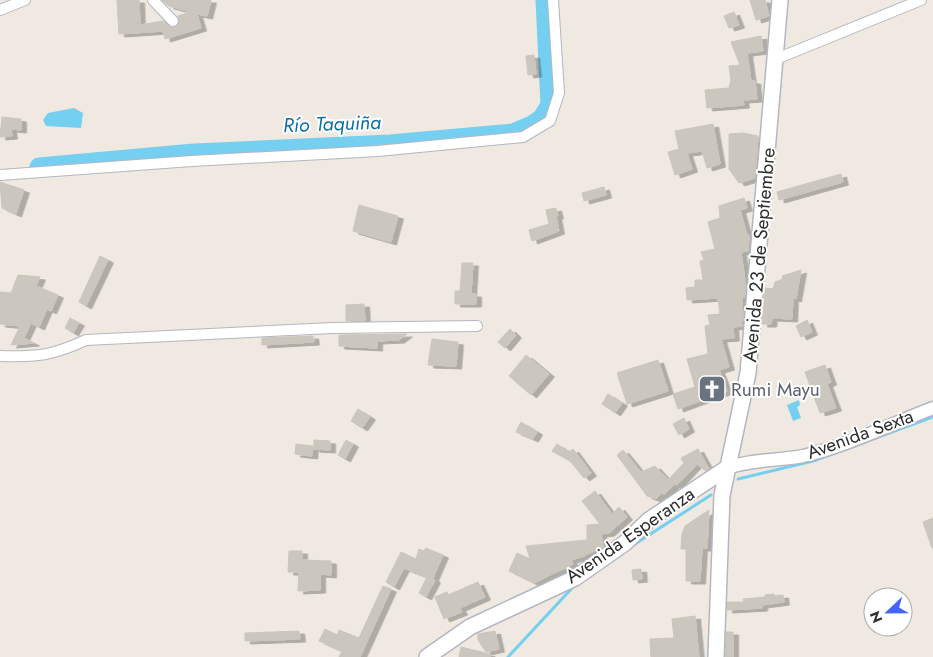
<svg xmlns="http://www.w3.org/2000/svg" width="933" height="657" font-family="Jost,sans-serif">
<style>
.water{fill:#75cff0}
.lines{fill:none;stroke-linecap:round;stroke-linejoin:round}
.stream{stroke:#75cff0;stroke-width:3}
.river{stroke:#75cff0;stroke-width:19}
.building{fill:#cbc7bf;stroke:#cbc5ba;filter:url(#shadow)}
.minor-casing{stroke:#b4b7c1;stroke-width:12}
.tertiary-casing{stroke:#b4b7c1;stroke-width:15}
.secondary-casing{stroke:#b4b7c1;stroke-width:18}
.minor{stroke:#fff;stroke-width:10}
.tertiary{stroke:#fff;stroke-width:12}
.secondary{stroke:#fff;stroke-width:15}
.labels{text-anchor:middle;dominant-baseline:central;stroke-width:4;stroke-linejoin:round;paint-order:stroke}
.street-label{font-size:19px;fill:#2e2e2e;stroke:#fff}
.worship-label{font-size:19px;fill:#5b616d;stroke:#fff;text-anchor:start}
.water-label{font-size:20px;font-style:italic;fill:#0d6fa3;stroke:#fff}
</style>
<defs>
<filter id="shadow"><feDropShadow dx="5.5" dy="3" stdDeviation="0" flood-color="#0004"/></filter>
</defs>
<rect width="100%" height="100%" fill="#efe9e1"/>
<g class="water">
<path d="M74 108 83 113 81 128 46 126 43 120 48 113Z"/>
<path d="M799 400 800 405 797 407 801 418 793 421 787 405Z"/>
</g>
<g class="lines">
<g class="stream">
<path d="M738 479 813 461 933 417"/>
<path d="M635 544 711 495"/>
<path d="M508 657 574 586"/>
</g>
<path class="river" d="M39 167 194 153 390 144 513 133 532 125 542 118 550 105 545 0"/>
</g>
<g class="building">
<path d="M117 0H139L140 25 163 21 174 28 179 23 178 16 191 12 169 6 162 0H211L207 16 197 14 201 28 165 39 163 31 119 34Z"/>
<path d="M750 0H765L769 16 756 20Z"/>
<path d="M734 12 739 25 729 28 724 16Z"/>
<path d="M761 36 763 51 747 53 751 81H755L757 99 743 100 744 105 707 108 705 90 729 88 731 80 729 66 740 65 731 42Z"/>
<path d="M534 55 536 74 528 75 526 56Z"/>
<path d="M2 117 21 119V130L11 129 12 136 0 137Z"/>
<path d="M713 124 720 164 707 168 702 151 687 153 692 169 675 175 668 152 679 149 675 131Z"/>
<path d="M743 133 758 136 755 178 739 183 729 169V134Z"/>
<path d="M841 174 843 182 779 200 777 192Z"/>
<path d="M0 182 24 190 16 214 2 208Z"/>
<path d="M604 187 606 195 584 201 582 193Z"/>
<path d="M744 198 747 208 740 210 747 235H749L748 251 741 252 746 288 745 297H742L743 321H741L742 326 733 327 734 338 721 339 729 367 719 370 727 391 678 409 673 394 695 387 687 359 708 354 705 326 710 325 708 315 720 314 718 298 687 300 686 288 695 287V280H703L700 261 704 260 701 252 715 249 708 222 720 218 719 206Z"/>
<path d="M359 205 398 216 391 242 353 231Z"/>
<path d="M556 208 558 216H556L559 231 532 241 529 230 549 224 546 210Z"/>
<path d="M100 256 108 260 86 306 79 302Z"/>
<path d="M462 263H473L471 294H476V304H455V291H460Z"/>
<path d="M801 270 796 299 793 298 792 319 772 318 771 324H762L765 288 773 289 775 282 783 279 782 276Z"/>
<path d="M18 275 40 277 36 286 58 295 51 311 47 309 39 327 31 323 24 338 34 343 11 345 20 326 0 324V292L11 293Z"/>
<path d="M364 304 365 321H346V305Z"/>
<path d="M70 318 79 323 73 333 65 328Z"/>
<path d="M807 320 812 332 801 337 796 326Z"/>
<path d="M510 329 516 335 505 348 498 342Z"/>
<path d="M407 334 399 340 377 341V348L339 346V335Z"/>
<path d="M313 336 314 342 262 345V338Z"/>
<path d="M432 339 458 342 456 366 428 365Z"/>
<path d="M526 355 549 374 531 395 509 376Z"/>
<path d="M658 360 668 391 627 404 617 373Z"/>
<path d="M825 365 831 382 827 384 836 408 820 413 805 372Z"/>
<path d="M608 394 622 403 615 413 602 404Z"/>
<path d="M358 409 370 417 362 428 351 421Z"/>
<path d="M684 418 689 429 679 435 673 424Z"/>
<path d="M521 422 537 432 533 439 516 432Z"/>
<path d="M314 440 330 441V450L314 449Z"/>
<path d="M346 440 353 444 345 459 338 455Z"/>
<path d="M296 444 313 446 312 456 295 454Z"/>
<path d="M557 444 569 452 573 449 591 473 584 478 570 461 552 451Z"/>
<path d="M698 449 709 469 706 471 697 464 677 485 675 484 664 495 662 493 656 499 647 496 617 455 623 450 641 472 655 466 668 480 684 463 681 458Z"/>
<path d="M595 491 612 514 619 507 627 517 609 533 601 534 603 547 585 555V556L571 560 573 564 534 583 509 571 517 553 530 559 526 546 587 540V525L600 524 582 501Z"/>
<path d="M709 510 707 548H702L700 581H686V549H681L682 534 685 526Z"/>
<path d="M933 518V547L932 548 923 522Z"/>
<path d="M426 548 443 555 433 578 435 580 426 597 419 593 427 577 404 568 394 587 386 582 401 552 416 559 419 549 424 551Z"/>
<path d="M289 551H302V560L331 561V575L320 574V590L298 591 299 572H288Z"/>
<path d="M641 569 642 579 633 580 632 570Z"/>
<path d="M478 582 485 597 460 608 462 612 444 619 435 597 447 592 448 595Z"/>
<path d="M383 586 391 589 360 657H339L342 651 319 641 325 629 337 635 339 630 359 638Z"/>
<path d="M774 594V596L783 595 784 602 762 605V608L727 610V602H744L743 599 765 597V595Z"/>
<path d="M695 616 699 657H651L650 639 674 638 672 619Z"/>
<path d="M299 631 300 639 245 641V633Z"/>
<path d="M495 631 499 649 486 652 478 640V634Z"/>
<path d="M726 632H733V657H725Z"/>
<path d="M461 647 490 654V657H459Z"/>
</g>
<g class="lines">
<g class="minor-casing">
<g id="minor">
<path d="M153 0 173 21"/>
<path d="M0 10 25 0"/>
<path d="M776 59 921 0"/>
<path d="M0 175 192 161 378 151 523 137 550 121 559 93 553 0"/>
<path d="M0 356C38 357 51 356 86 340L332 328 477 326"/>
</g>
</g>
<g class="tertiary-casing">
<path id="tertiary" d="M727 468C752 459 777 461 803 456 847 446 891 424 933 408"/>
</g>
<g class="secondary-casing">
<g id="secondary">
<path d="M427 657 470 627 575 578 625 543 649 520 727 468"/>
<path d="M716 657 722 495 748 373 780 0"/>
</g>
</g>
<use href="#minor" class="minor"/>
<use href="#tertiary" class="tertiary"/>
<use href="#secondary" class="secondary"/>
</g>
<defs>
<g id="church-square" transform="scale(1.4375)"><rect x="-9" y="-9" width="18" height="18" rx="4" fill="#6b7280" stroke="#fff"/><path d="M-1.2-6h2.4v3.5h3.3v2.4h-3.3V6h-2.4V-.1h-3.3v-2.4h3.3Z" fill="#fff"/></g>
</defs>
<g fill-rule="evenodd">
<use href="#church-square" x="712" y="389"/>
</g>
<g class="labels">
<g class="street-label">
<text transform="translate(759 255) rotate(-85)">Avenida 23 de Septiembre</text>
<text transform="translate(860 434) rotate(-20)">Avenida Sexta</text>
<text transform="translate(630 535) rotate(-35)">Avenida Esperanza</text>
</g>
<g class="worship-label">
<text x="731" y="389">Rumi Mayu</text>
</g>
<g class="water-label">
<text transform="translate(332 124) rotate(-2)">Río Taquiña</text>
</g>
</g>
<g transform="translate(888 612) rotate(248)"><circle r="24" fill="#ffffff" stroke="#ababab"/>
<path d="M0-4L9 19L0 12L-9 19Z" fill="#4264fb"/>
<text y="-8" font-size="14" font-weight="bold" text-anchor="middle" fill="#2e2e2e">N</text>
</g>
</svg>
